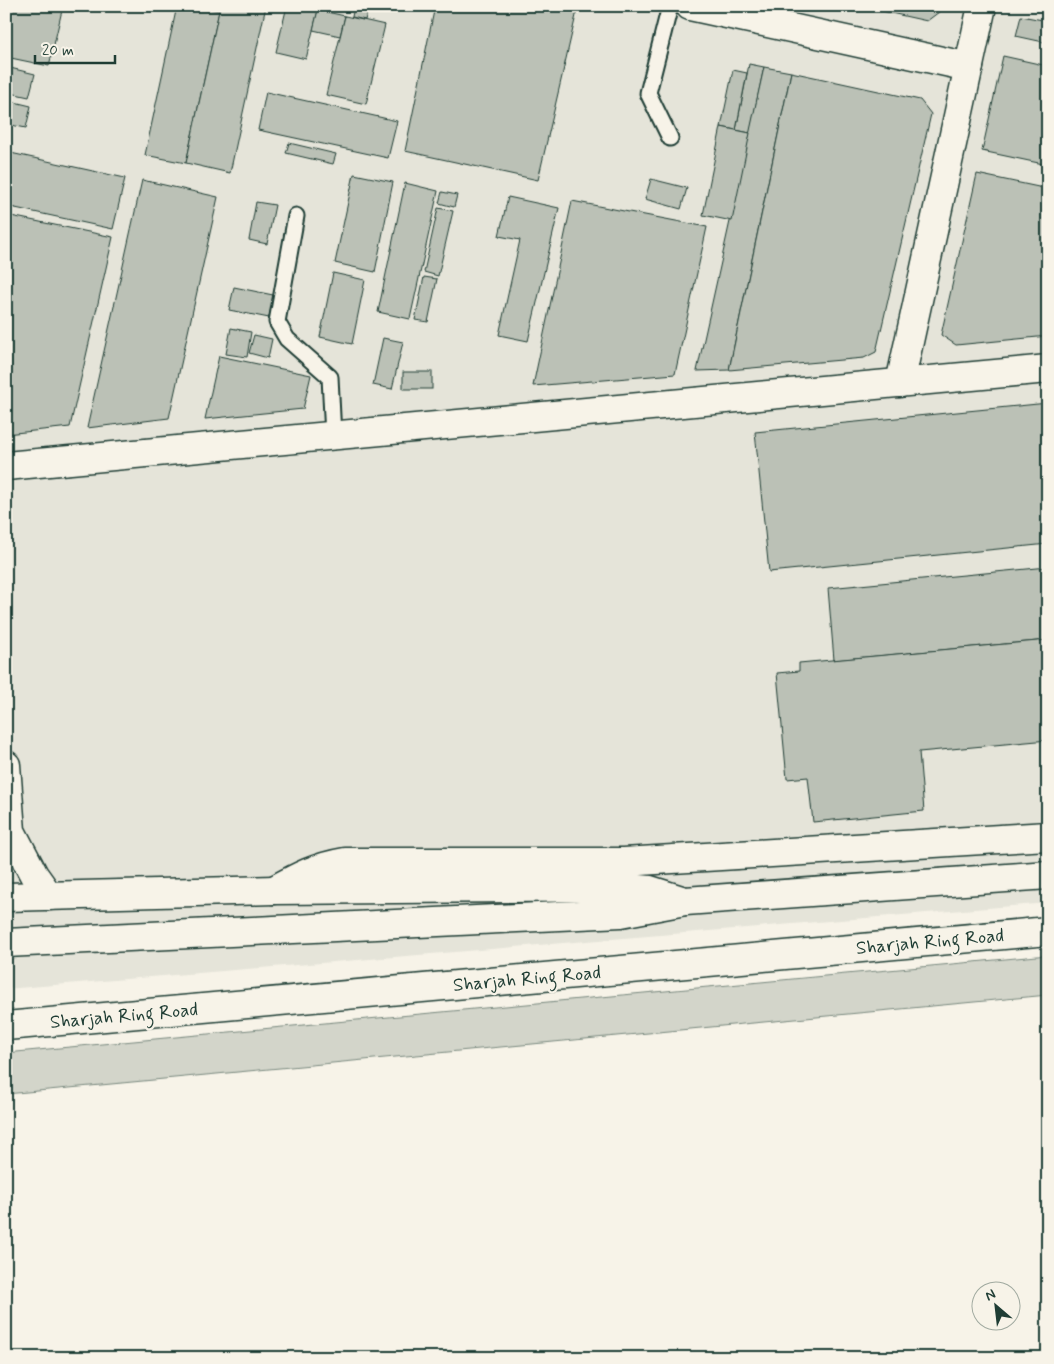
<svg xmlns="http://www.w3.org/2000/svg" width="1054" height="1364" font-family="Mynerve,sans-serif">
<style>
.built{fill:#e5e4d9}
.green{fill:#d3d5ca;stroke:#79897f}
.building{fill:#bbc1b6;stroke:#1f3d34}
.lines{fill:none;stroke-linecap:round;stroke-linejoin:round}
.lane-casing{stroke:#1f3d34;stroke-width:19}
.street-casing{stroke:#1f3d34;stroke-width:31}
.secondary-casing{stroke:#1f3d34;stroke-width:31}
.lane{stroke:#f7f3e8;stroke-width:15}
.street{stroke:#f7f3e8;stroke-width:28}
.secondary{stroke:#f7f3e8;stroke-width:28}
.labels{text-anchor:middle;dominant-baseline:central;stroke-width:4.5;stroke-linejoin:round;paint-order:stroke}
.street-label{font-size:19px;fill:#1f3d34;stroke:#f7f3e8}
</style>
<rect width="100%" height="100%" fill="#f7f3e8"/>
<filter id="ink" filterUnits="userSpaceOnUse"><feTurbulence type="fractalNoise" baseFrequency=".02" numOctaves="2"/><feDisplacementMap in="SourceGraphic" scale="10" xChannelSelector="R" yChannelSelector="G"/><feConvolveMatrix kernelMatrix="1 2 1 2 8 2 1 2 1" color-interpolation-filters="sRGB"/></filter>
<g filter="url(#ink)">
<path class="built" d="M6 6H1048V903L6 989Z"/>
<path class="green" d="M1048 955V995L6 1094V1053Z"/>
<g class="building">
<path d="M6 6H63L49 66 6 57Z"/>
<path d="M177 6H194L219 11 186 163 145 155Z"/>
<path d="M220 6H266L230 173 186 163Z"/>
<path d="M287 6H304L318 10 306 59 276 52Z"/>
<path d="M304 6H319L318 10Z"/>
<path d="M354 6H369L365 20 352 17Z"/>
<path d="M435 6H556L577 11 538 180 405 151Z"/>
<path d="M859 6H940L939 12 927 21Z"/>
<path d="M318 10 345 16 340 36 313 30Z"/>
<path d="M345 16 385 25 366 104 326 95Z"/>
<path d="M1021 16 1048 21V43L1016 36Z"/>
<path d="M1003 56 1048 66V165L982 151Z"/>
<path d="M749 64 764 67 750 133 736 130Z"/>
<path d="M6 67 35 74 29 97 6 92Z"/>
<path d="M764 67 791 72 729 370 697 371Z"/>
<path d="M733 70 747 73 736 130 721 127Z"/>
<path d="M791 72 920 100 931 114 876 352 864 358 729 370Z"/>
<path d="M266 92 397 121 388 158 258 130Z"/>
<path d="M6 100 31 106 26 128 6 124Z"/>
<path d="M721 127 750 133 732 221 703 215Z"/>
<path d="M289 143 336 154 333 164 286 153Z"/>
<path d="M6 152 125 178 113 229 6 206Z"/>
<path d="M354 174 393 182 375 272 335 263Z"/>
<path d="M977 174 1048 189V336L956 345 941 335Z"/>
<path d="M651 179 687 188 681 209 645 199Z"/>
<path d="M142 180 218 197 169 418 87 428Z"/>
<path d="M405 183 438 191 410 319 378 312Z"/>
<path d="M442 192 457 195 454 207 439 203Z"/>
<path d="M508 197 559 208 528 341 499 335 520 240 499 236Z"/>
<path d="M572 201 707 227 675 374 533 386Z"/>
<path d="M256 202 275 205 267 244 249 240Z"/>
<path d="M438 208 453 211 438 276 424 272Z"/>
<path d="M6 215 113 237 70 427 6 434Z"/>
<path d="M333 273 365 280 352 344 320 337Z"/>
<path d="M424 277 437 279 428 322 415 320Z"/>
<path d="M234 287 273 295 269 318 229 310Z"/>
<path d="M231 328 251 332 247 357 226 354Z"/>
<path d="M254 335 272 339 268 358 249 353Z"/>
<path d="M383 338 403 342 392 389 373 385Z"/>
<path d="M219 356 311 375 303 409 205 419Z"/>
<rect x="403" y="372" width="29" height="17"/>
<path d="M1048 403V544L769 572 755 432Z"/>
<path d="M1048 567V640L834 660 828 588Z"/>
<path d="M1048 640V740L919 752 924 811 813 822 808 777 787 779 777 673 799 671V663Z"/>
</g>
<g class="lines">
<g class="lane-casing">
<g id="lane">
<path d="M670 138 648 93 670 6"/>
<path d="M296 216 277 322 287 339 330 377 333 436"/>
</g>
</g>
<g class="street-casing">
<g id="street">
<path d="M690 6 969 67"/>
<path d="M900 383 982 6"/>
<path d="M6 466 1048 369"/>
<path d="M6 765 11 831 34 875 49 896"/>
<path d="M274 890C299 876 316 867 345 862H624L1048 836"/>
<path d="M6 897 274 890 616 887 650 890 685 901"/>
</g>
</g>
<g class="secondary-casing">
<g id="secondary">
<path d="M6 943 621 913 685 901 1048 875"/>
<path d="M6 1026 1048 931"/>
</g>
</g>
<use href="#lane" class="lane"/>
<use href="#street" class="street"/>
<use href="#secondary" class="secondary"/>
</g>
</g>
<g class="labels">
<g class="street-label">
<text transform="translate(930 942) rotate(-5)">Sharjah Ring Road</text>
<text transform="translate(527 979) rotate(-5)">Sharjah Ring Road</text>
<text transform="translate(124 1016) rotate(-5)">Sharjah Ring Road</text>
</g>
</g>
<rect width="1054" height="1364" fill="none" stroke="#f7f3e8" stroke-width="25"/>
<rect x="12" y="12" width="1029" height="1339" fill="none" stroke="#1f3d34" stroke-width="2" filter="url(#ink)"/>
<g transform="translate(996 1306) rotate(332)"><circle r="24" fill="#f7f3e8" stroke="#a1aaa0"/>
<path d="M0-4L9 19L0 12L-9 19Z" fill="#1f3d34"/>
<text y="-8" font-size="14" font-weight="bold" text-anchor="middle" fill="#1f3d34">N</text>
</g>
<path d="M35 55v8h80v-8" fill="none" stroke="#1f3d34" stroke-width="2.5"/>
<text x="42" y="55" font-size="15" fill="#1f3d34" stroke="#f7f3e8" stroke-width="4" paint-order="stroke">20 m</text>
</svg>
